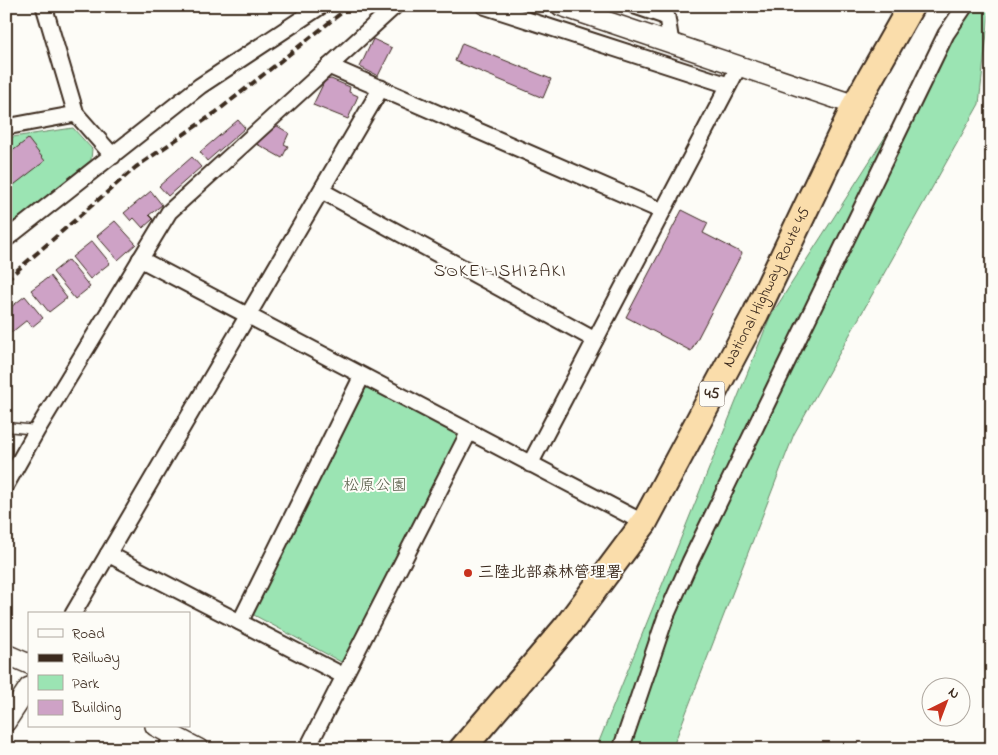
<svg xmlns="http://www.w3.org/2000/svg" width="998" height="755" font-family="'Indie Flower','Klee One',sans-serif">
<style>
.green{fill:#9be4b3;stroke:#6b8768}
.building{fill:#cea2c6;stroke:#3b2a1e}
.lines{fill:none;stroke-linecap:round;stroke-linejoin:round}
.service-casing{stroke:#3b2a1e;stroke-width:11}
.minor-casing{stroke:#3b2a1e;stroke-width:19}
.tertiary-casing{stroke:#3b2a1e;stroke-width:22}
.trunk-casing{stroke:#3b2a1e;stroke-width:29}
.service{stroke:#fdfcf7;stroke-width:8}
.minor{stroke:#fdfcf7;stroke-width:15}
.tertiary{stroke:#fdfcf7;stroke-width:19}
.trunk{stroke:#faddab;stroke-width:25}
.rail{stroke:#3b2a1e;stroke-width:4;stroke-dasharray:8 4;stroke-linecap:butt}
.poi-dot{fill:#c8321e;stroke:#fdfcf7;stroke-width:2}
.labels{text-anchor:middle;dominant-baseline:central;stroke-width:4;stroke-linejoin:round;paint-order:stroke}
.shield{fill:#fdfcf7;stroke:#75695f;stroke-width:1}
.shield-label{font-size:15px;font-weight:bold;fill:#3b2a1e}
.street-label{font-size:16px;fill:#3b2a1e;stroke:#fdfcf7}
.park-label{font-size:16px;fill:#535843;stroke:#fdfcf7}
.poi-label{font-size:16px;font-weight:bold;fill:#3b2a1e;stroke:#fdfcf7;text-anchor:start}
.neighbourhood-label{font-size:18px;letter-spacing:1px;fill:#3b2a1e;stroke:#fdfcf7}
</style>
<rect width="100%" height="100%" fill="#fdfcf7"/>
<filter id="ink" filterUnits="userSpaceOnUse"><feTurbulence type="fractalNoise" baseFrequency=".02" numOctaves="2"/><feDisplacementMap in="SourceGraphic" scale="10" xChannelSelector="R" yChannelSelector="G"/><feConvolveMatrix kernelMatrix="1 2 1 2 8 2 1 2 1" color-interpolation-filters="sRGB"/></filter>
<g filter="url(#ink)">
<g class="green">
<path d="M969 6H990L979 104 794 434 672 749H596L770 317Z"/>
<path d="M73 128 92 149 91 160 6 228V138Z"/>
<path d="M367 386 460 435 345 664 252 614Z"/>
</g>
<g class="building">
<path d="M373 39 392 48 378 76 360 67Z"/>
<path d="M462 43 551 79 543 98 455 61Z"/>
<path d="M331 79 350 87 349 92 358 96 348 119 313 105 325 80Z"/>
<path d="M238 120 245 128 207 161 200 152Z"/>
<path d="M274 124 289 133 284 144 288 146 282 158 255 143Z"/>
<path d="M28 139 45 161 6 191V156Z"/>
<path d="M192 157 201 167 168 196 159 186Z"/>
<path d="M151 191 162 205 149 215 153 219 143 228 134 218 131 221 124 213Z"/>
<path d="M682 210 708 223 703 233 742 253 691 351 626 317Z"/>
<path d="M115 221 136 244 118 260 97 236Z"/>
<path d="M92 241 110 263 90 279 72 257Z"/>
<path d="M68 260 90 287 75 299 53 272Z"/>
<path d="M50 276 67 298 49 312 31 290Z"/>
<path d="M6 290 13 298 6 303Z"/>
<path d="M25 296 43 318 32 327 27 320 12 332 6 325V311Z"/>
</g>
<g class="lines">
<g class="service-casing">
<path id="service" d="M6 427 37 430"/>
</g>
<g class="minor-casing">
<g id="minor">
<path d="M44 6 76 114 113 156"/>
<path d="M484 6 728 85"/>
<path d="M635 6 667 17 671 43"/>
<path d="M329 66 662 211"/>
<path d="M6 127 76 114"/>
<path d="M322 191 595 340"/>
<path d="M6 239 200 86 321 6"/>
<path d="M140 259 644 523"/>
<path d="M530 464 739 66"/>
<path d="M6 485 37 430 169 212 395 6"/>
<path d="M108 554 344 676"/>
<path d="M73 614 381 88"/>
<path d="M240 622 362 376"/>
<path d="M166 749 173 735"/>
<path d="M307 749 469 432"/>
<path d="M621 749 666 616 690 562 946 34 965 6"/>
</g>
</g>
<g class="tertiary-casing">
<g id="tertiary">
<path d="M561 6 855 105"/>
<path d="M6 654 29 664"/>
<path d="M6 722 29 687"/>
<path d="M155 726 199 749"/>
</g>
</g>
<g class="trunk-casing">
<g id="trunk">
<path id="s1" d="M462 749 567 626 644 523 756 313 855 105 911 6"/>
</g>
</g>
<use href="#service" class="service"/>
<use href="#minor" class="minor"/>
<use href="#tertiary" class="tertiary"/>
<use href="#trunk" class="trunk"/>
<path class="rail" d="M6 280 136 167 215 113 350 6"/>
</g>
</g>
<circle class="poi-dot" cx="468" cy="573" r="5"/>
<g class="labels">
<rect class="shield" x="699.5" y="381.5" width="25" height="25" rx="4"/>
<g class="shield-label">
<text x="712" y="394">45</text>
</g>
<g class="street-label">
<text stroke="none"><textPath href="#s1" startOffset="556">National Highway Route 45</textPath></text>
</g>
<g class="park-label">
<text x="375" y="486">松原公園</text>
</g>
<g class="poi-label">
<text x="478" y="573">三陸北部森林管理署</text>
</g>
<g class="neighbourhood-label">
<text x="500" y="272">SOKEI-ISHIZAKI</text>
</g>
</g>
<rect width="998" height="755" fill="none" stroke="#fdfcf7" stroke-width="25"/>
<rect x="12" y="12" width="973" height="730" fill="none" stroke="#3b2a1e" stroke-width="2" filter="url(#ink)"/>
<rect x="28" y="612" width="162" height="115" fill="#fdfcf7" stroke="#afa8a0"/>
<rect x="38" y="629" width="25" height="8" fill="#fdfcf7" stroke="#afa8a0"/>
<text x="72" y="638" font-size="15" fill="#3b2a1e">Road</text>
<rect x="38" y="654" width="25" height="8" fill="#3b2a1e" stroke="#afa8a0"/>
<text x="72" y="662" font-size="15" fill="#3b2a1e">Railway</text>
<rect x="38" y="675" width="25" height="15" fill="#9be4b3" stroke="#afa8a0"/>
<text x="72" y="688" font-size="15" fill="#3b2a1e">Park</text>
<rect x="38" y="700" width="25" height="15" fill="#cea2c6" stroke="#afa8a0"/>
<text x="72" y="712" font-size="15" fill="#3b2a1e">Building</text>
<g transform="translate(946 702) rotate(42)"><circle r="24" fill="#fdfcf7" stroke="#afa8a0"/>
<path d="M0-4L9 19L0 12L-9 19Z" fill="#c8321e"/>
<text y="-8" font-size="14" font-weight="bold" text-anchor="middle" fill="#3b2a1e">N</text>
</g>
</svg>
